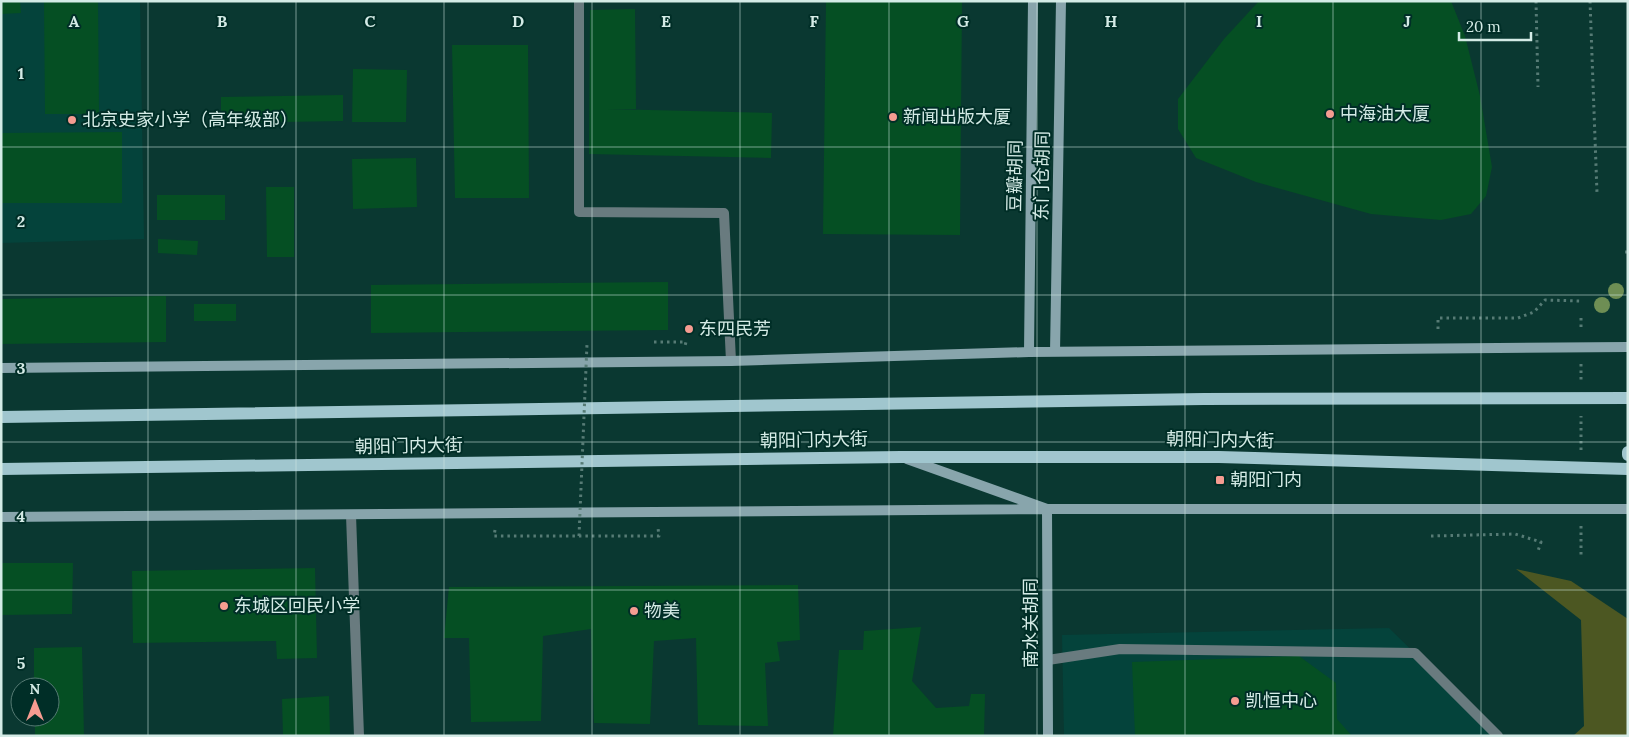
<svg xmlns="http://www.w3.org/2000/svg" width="1629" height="737" viewBox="0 0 1629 737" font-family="Lora,'Noto Sans SC',serif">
  <rect width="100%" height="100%" fill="#0a3831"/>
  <!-- built -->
  <path fill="#04433b" d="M1 1H140L144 239 1 243Z
    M1389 628 1499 736H1064L1062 635Z"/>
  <!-- green -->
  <path fill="#4c5722" d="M1516 569 1571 581 1628 619V736H1573L1584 726 1581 620Z"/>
  <!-- building -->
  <path fill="#054f23" d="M1 1H20L21 13 1 14Z
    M44 1H98L99 114H45Z
    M826 1H962L960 235 823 234Z
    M1259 1H1451L1465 36 1480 96 1492 167 1486 196 1471 214 1441 220 1371 214 1256 182 1196 158 1178 129V99L1224 39Z
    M635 9 636 109H608L772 113 771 158 589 154 590 10Z
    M452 45H528L529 198H455Z
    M353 69 407 70 406 122H352Z
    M343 95V121L221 123V97Z
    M122 132V203H1V133Z
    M416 158 417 207 353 209 352 159Z
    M266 187H294V257H267Z
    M157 195H225V220H157Z
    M158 239 198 241 197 255 158 253Z
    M668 282V330L371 333V285Z
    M166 296V342L1 344V299Z
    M194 304H236V321H194Z
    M1 563H73L72 614 1 615Z
    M315 568 317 658 277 659 276 641 133 643 132 571Z
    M798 585 800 640 777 642 780 661 765 663 768 726 698 725 696 638 654 641 650 724 594 723 591 629 543 636 541 721 471 722 469 638H444L449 587Z
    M921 627 912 681 936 708 969 706 971 694H985L984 736H833L839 650H863L864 631Z
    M82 647 84 736H35V717H50V687H34V648Z
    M1299 656 1336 683 1337 719 1352 736H1135L1132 662Z
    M329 696 330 736H283L282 699Z"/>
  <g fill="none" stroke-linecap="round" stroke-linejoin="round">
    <!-- path -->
    <path stroke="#567b75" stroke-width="3" stroke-dasharray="2.5 4" stroke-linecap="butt" d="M1536 1 1538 87
      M1590 1 1597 193
      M1625 252H1628
      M1581 318V330
      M1438 329V318H1518L1534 312 1545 300 1581 301
      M654 342H686L685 346
      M1581 364V380
      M1581 450V416
      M1581 526V557
      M495 530 494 536H659L658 528
      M1431 536 1515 534 1541 542 1538 551"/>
    <!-- lane -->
    <path stroke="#697b7f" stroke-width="10" d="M1048 660 1120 649 1415 653 1498 736"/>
    <!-- street -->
    <path stroke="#697b7f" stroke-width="10" d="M579 1V212L724 213 731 361
      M351 515 359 736"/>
    <!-- secondary -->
    <path stroke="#88a5ac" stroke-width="10" d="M1029 352 1033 1
      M1055 352 1061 1
      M1 368 731 361 1029 352 1628 347
      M907 459 1047 509 1048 736
      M1 517 1047 509H1628"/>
    <!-- primary -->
    <path stroke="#a0c6ce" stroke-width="12" d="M1 417 1204 399 1628 398
      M1628 452V455
      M1 469 901 457H1219L1628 469"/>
    <!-- path-bridge -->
    <path stroke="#567b75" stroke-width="3" stroke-dasharray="2.5 4" stroke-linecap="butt" d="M579 536 587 344"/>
  </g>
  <!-- trees -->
  <g fill="#6e8e54">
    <circle cx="1616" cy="291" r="8"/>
    <circle cx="1602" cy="305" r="8"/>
  </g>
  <!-- grid -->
  <path fill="none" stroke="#d4ebe6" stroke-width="1" stroke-opacity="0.55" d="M148 1V736M296 1V736M444 1V736M592 1V736M740 1V736M889 1V736M1037 1V736M1185 1V736M1333 1V736M1481 1V736M1 147H1628M1 295H1628M1 442H1628M1 590H1628"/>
  <!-- markers -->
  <g fill="#f59c91" stroke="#002e27" stroke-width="2">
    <circle cx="1330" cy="114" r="5"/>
    <circle cx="893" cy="117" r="5"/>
    <circle cx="72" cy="120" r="5"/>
    <circle cx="689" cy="329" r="5"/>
    <rect x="1215" y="475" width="10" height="10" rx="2.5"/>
    <circle cx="224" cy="606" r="5"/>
    <circle cx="634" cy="611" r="5"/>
    <circle cx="1235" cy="701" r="5"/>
  </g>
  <g text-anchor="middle" stroke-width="4" stroke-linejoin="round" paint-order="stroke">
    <!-- poi labels -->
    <g font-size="18" fill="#d4ebe6" stroke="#002e27" text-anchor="start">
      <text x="1340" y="120">中海油大厦</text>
      <text x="903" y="123">新闻出版大厦</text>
      <text x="82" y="126">北京史家小学（高年级部）</text>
      <text x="699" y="335">东四民芳</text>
      <text x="1230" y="486">朝阳门内</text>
      <text x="234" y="612">东城区回民小学</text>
      <text x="644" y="617">物美</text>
      <text x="1245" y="707">凯恒中心</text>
    </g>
    <!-- street labels -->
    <g font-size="18" fill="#d4ebe6" stroke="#002e27">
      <text transform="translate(1015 176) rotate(-89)" y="6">豆瓣胡同</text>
      <text transform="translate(1042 176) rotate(-89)" y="6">东门仓胡同</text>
      <text transform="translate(814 440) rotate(-1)" y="6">朝阳门内大街</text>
      <text transform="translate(1220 440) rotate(1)" y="6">朝阳门内大街</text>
      <text transform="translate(409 446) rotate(-1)" y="6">朝阳门内大街</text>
      <text transform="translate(1031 623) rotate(-90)" y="6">南水关胡同</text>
    </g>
  </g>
  <g font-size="16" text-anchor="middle" font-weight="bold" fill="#d4ebe6" stroke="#002e27" stroke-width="4" stroke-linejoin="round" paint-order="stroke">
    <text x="74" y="27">A</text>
    <text x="222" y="27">B</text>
    <text x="370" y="27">C</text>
    <text x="518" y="27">D</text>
    <text x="666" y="27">E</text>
    <text x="814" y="27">F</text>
    <text x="963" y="27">G</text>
    <text x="1111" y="27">H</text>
    <text x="1259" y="27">I</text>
    <text x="1407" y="27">J</text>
    <text x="21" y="79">1</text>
    <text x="21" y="227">2</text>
    <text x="21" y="374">3</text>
    <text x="21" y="522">4</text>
    <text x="21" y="669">5</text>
  </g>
  <!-- border -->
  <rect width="1629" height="737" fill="none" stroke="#d4ebe6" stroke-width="5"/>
  <!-- north arrow -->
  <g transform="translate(35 702)"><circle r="24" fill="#002e27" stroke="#557a73"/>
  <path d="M0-4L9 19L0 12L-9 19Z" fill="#f59c91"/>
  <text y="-8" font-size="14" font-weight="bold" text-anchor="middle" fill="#d4ebe6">N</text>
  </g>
  <!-- scale -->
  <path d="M1459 32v8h72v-8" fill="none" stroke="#d4ebe6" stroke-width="2.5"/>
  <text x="1466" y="32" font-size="15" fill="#d4ebe6" stroke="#002e27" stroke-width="4" paint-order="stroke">20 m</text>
</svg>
